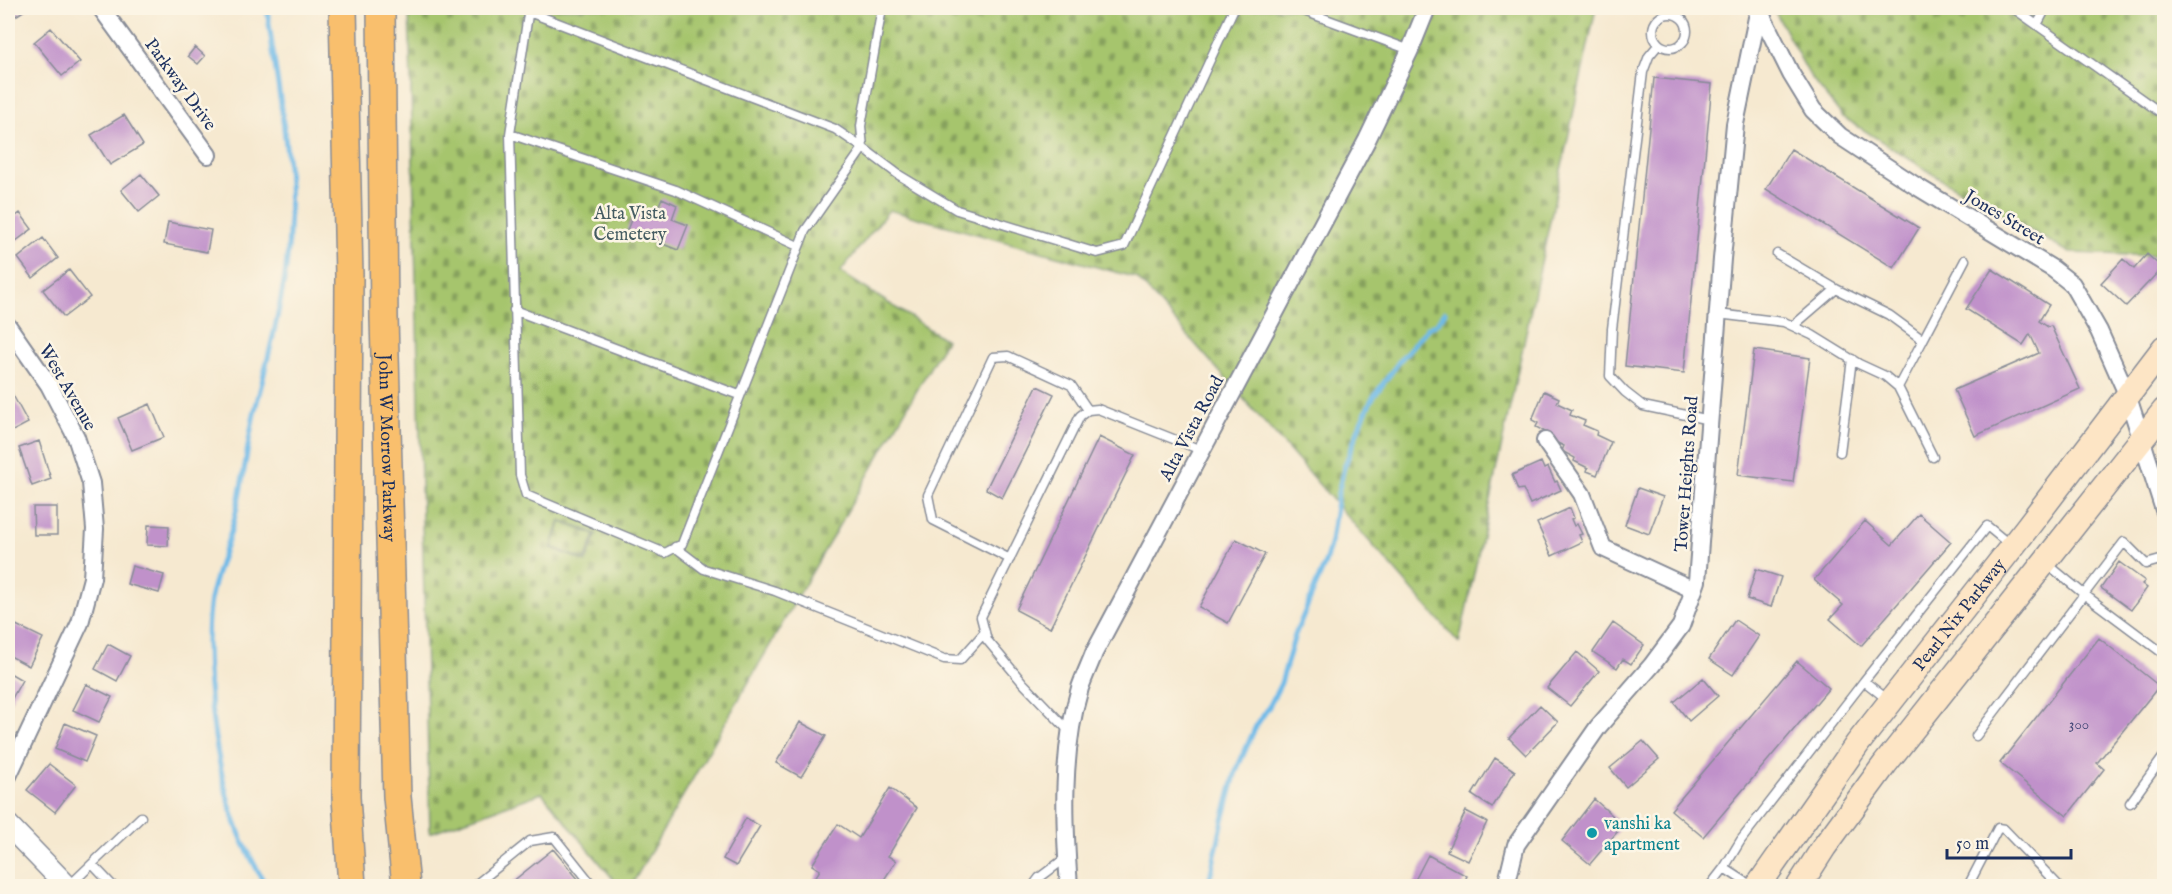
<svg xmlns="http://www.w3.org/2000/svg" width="2172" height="894" viewBox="0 0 2172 894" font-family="'IM FELL English',serif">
  <defs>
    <pattern id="cemetery-stones" width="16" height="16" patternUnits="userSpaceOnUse" patternTransform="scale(1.5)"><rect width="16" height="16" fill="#a6c56d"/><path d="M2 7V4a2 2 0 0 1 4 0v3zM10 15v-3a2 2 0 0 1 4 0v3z" fill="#86a05d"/></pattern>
  </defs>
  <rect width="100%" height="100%" fill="#fcf5e5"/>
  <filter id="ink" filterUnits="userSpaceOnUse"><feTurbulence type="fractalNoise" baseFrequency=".0167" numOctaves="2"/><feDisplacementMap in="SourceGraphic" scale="12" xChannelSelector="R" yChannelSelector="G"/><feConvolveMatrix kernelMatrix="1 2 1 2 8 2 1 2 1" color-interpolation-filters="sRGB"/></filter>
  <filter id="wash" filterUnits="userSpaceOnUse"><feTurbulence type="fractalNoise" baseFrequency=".008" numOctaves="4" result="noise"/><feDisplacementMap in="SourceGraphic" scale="24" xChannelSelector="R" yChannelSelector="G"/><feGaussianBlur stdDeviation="1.35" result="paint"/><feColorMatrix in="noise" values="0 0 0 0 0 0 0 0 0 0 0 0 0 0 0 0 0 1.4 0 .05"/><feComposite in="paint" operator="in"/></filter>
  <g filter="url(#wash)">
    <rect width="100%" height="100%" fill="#f6e9d0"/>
    <!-- cemetery -->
    <path fill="url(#cemetery-stones)" stroke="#607a66" stroke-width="1.5" fill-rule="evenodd" d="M409 8H1596L1459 643 1137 278 889 210 840 272 946 340 631 886H619L542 793 430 833ZM560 520 597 534 586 562 551 548Z
      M1773 8H2164V256L2070 253 1944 181 1843 117 1810 76Z
      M561 522 595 535 585 560 552 547Z"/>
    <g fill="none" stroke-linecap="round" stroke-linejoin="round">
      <!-- stream -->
      <path stroke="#6ebae8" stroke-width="5" d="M266 886C256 868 246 850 238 830 216 772 202 669 209 607 213 575 228 547 235 516 243 483 247 448 254 414 266 366 279 317 286 268 298 175 278 98 267 8
        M1208 886 1223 820 1236 771 1256 726 1270 705 1281 683 1295 635 1324 566 1331 542 1338 493 1344 468 1361 422 1372 399 1401 359 1428 328 1437 323 1445 312"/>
    </g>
    <g id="blocks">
      <!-- building -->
      <path fill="#c091ca" d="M8 8H28L8 21Z
        M51 28 80 62 62 76 34 42Z
        M195 47 205 56 198 64 188 56Z
        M1654 78 1712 84 1684 373 1625 366Z
        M124 115 143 145 110 165 91 135Z
        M1791 149 1919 228 1894 268 1766 189Z
        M141 174 159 196 139 212 121 190Z
        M662 198 677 205 672 219 688 225 678 250 627 230 636 207 655 214Z
        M20 213 32 229 8 247V222Z
        M168 222 211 230 207 252 164 244Z
        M43 238 58 258 33 278 18 258Z
        M2147 254 2162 268 2126 306 2101 283 2123 259 2134 269Z
        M1992 269 2049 305 2039 321 2048 327 2051 326 2080 389 1975 436 1954 390 2039 353 2030 334 2023 345 1966 309Z
        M69 270 90 297 64 317 43 290Z
        M1754 350 1810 358 1793 482 1738 475Z
        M8 386 28 423 9 433 8 431Z
        M1037 386 1054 394 1002 498 986 489Z
        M1544 391 1559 398 1557 403 1572 410 1570 415 1585 421 1583 425 1597 431 1596 435 1611 442 1597 475 1587 471 1588 468 1574 461 1575 458 1562 451 1564 446 1549 439 1551 435 1536 427 1538 423 1532 420Z
        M150 404 164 437 132 450 118 418Z
        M1099 437 1135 455 1050 628 1016 610Z
        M39 441 51 479 32 486 19 448Z
        M1541 462 1544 469 1548 467 1555 482 1557 481 1561 490 1530 504 1523 489 1518 490 1512 475Z
        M1638 488 1663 497 1649 534 1625 525Z
        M33 507H57V535H34Z
        M1570 508 1574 518 1571 519 1574 526 1577 524 1582 534 1579 535 1582 542 1552 556 1537 523Z
        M1919 514 1951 542 1861 646 1830 619 1843 605 1814 580 1865 521 1892 545Z
        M148 525 169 526 168 546 147 545Z
        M1236 539 1265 554 1228 623 1199 607Z
        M2119 562 2145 581 2142 584 2147 588 2131 610 2101 588Z
        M132 566 164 575 159 593 127 584Z
        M1756 569 1781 577 1771 607 1747 599Z
        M1735 620 1759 636 1733 675 1709 659Z
        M1613 623 1644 645 1631 664 1623 659 1617 668 1593 652Z
        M14 624 43 638 29 666 8 655V637Z
        M2099 638 2159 686 2097 763 2104 769 2067 816 2000 763Z
        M108 644 130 656 117 681 95 669Z
        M1577 652 1599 671 1570 706 1547 688Z
        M1797 661 1829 688 1703 837 1671 810Z
        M8 672 22 680 10 702 8 701Z
        M1703 678 1718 696 1689 721 1674 702Z
        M86 684 112 697 99 722 73 710Z
        M1540 705 1558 722 1526 755 1509 738Z
        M800 722 826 736 801 777 776 763Z
        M65 723 96 736 85 762 55 749Z
        M1643 741 1659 759 1626 787 1610 768Z
        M1495 758 1515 771 1492 808 1472 795Z
        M49 764 76 785 55 812 27 790Z
        M890 788 917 808 888 856 896 861 880 886H810L820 870 812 865 838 824 859 838Z
        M1594 799 1623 825 1590 864 1562 841Z
        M1466 811 1487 822 1468 861 1447 851Z
        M746 818 760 826 736 866 723 859Z
        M553 849 584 886H507Z
        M1428 855 1467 876 1462 886H1412Z"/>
    </g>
  </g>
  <g filter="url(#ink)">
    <use href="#blocks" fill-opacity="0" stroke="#888c97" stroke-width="1.5"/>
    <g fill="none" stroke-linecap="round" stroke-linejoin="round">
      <!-- service casing -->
      <g stroke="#888c97" stroke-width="11">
        <path id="service" d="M529 8 510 134 520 475 526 495 665 553 682 544 805 231 863 148 899 175 957 210 1097 253 1124 246 1234 8
          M1296 8 1410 50
          M2013 8 2164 115
          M529 12 835 129 863 148
          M1653 31a17 17 0 1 1 34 0a17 17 0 1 1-34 0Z
          M2037 25 2046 8
          M1659 44 1649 56 1643 72 1612 329 1610 376 1625 392 1643 406 1710 420
          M510 134 676 190 798 246
          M863 148 861 126 882 8
          M1777 254 1836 289
          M514 310 739 395
          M1718 314 1784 322 1812 335 1859 364 1885 376 1898 387 1933 457
          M1793 326 1836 289 1889 315 1923 340 1898 387
          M1923 340 1965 260
          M1840 452 1852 359
          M675 547 704 569 775 591 944 659 960 660 985 632
          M1010 559 933 520 928 495 993 357 1008 356 1071 385 1088 410
          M2045 562 2085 595 2164 654
          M1864 681 1987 526 2010 545
          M1071 733 1023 683 987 640 981 617 1080 416 1088 410 1098 409 1201 450
          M1976 736 2124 542 2146 564 2164 559
          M2130 803 2164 756
          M92 864 113 886
          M1724 868 1752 886
          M69 886 141 817
          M474 886 530 841 554 837 593 886
          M1033 886 1039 878 1067 857
          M1710 886 1724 868 1741 840 1864 681 1888 700
          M1968 886 1998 828 2004 829 2059 886"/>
      </g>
      <!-- minor casing -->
      <g stroke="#888c97" stroke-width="20">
        <path id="minor" d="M101 8 208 155
          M1758 8 1791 74 1813 110 1840 136 1916 186 2053 269 2072 284 2099 331 2127 394 2164 510
          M8 326 49 385 76 437 91 483 95 529 92 578 80 623 8 776
          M1545 441 1582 494 1603 548 1694 590
          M1069 886C1064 821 1061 752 1080 688 1084 676 1090 664 1094 653L1367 140 1410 50 1427 8
          M1506 886 1516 845 1598 727 1652 665 1681 626 1697 581 1722 259 1735 124 1759 8"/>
      </g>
      <!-- tertiary casing -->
      <g stroke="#888c97" stroke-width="24">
        <path id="tertiary" d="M8 825 67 886"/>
      </g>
      <!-- secondary casing -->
      <g stroke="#888c97" stroke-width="27">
        <g id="secondary">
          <path id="s1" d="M1758 886 1858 743 2026 529 2164 348"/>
          <path d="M1799 886 1824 847 1885 764 2164 411"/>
        </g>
      </g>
      <!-- primary casing -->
      <g stroke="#888c97" stroke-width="30">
        <g id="primary">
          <path d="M343 8 349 276 346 797 352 886"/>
          <path id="s2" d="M381 8 384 318 397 797 406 886"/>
        </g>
      </g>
      <!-- service -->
      <use href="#service" stroke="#fff" stroke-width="8"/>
      <!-- minor -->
      <use href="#minor" stroke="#fff" stroke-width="16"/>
      <!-- tertiary -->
      <use href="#tertiary" stroke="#fff" stroke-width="21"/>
      <!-- secondary -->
      <use href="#secondary" stroke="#fde5c5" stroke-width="24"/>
      <!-- primary -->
      <use href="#primary" stroke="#f9bf6d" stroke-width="27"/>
    </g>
  </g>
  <!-- markers -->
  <circle fill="#0f9aa8" stroke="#fcf5e5" stroke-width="2" cx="1592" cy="833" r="6"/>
  <g text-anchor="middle" stroke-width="5" stroke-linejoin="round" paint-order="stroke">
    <!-- number labels -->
    <g font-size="15" fill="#444879">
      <text x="2079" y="729">300</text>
    </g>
    <!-- street labels -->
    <g font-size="18" fill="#1b2f5e" stroke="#fcf5e5">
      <text transform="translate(181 84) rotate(54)" y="6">Parkway Drive</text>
      <text transform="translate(2005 217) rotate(31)" y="6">Jones Street</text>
      <text transform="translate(68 387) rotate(60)" y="6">West Avenue</text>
      <text transform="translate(1191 428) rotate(-62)" y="6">Alta Vista Road</text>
      <text dy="6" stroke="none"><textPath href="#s2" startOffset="440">John W Morrow Parkway</textPath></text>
      <text transform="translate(1686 474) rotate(-86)" y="6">Tower Heights Road</text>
      <text dy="6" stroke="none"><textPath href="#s1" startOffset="338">Pearl Nix Parkway</textPath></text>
    </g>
    <!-- park labels -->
    <g font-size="18" fill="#455c62" stroke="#fcf5e5">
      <text x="630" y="219">Alta Vista<tspan x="630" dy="21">Cemetery</tspan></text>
    </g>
    <!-- culture labels -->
    <g font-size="18" fill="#0d838f" stroke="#fcf5e5" text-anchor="start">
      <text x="1604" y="829">vanshi ka<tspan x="1604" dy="21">apartment</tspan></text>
    </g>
  </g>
  <!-- margin -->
  <rect width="2172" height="894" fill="none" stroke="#fcf5e5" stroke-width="30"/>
  <!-- scale -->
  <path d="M1947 849v9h124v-9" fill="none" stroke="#1b2f5e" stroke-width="3"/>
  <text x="1956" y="849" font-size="18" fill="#1b2f5e" stroke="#fcf5e5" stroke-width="4.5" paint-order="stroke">50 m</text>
</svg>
